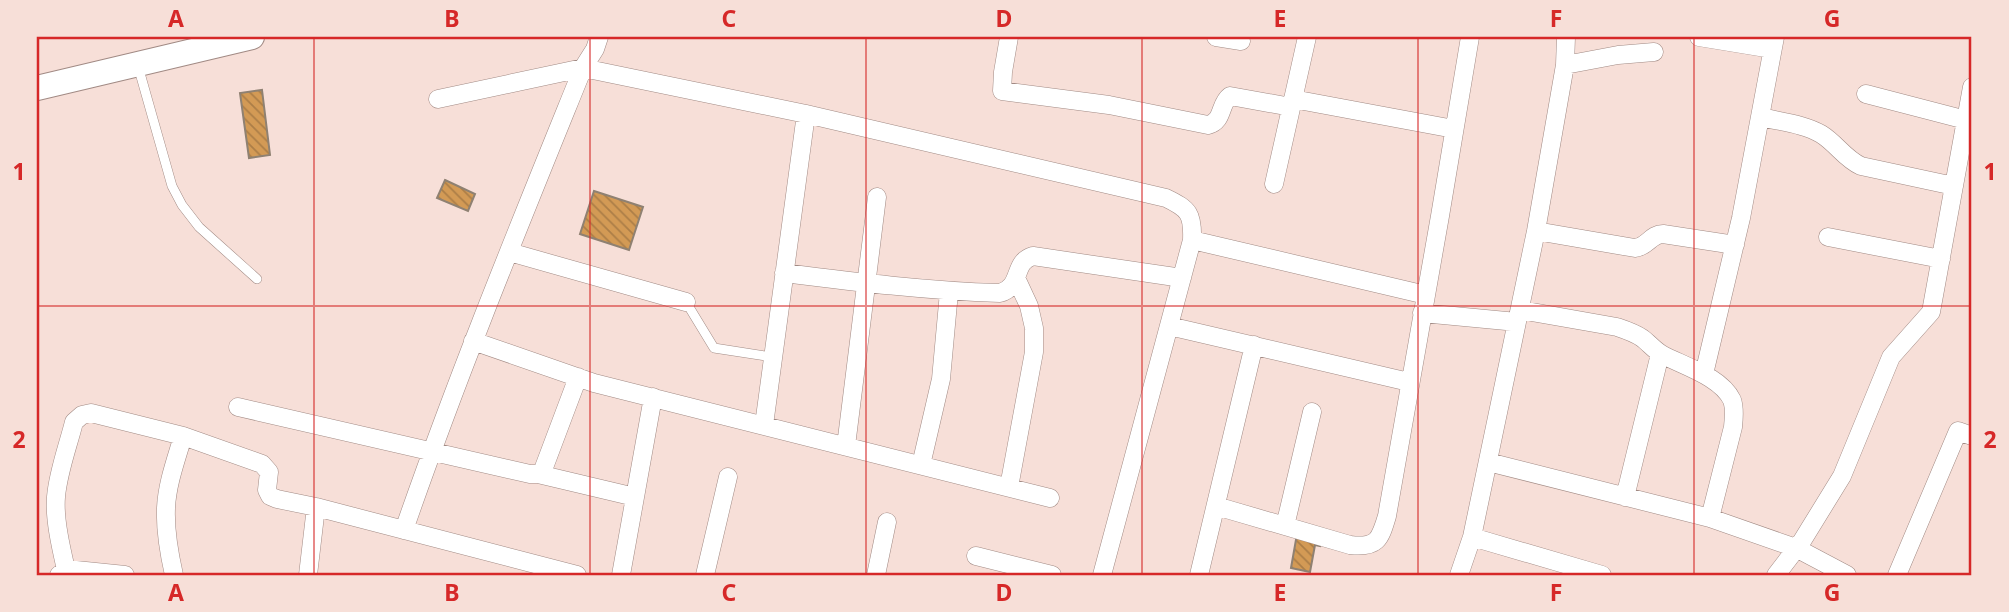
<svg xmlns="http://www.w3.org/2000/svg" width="2009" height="612" viewBox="0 0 2009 612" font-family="'Noto Sans',sans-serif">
  <defs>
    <pattern id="building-back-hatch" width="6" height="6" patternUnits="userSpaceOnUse" patternTransform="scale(1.75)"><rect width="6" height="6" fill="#d39a55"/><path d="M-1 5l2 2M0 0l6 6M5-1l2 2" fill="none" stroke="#ac7e47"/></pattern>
  </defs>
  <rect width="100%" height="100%" fill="#f7dfd8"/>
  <!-- building -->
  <path fill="url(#building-back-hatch)" stroke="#8f8172" stroke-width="2" d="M262 90 270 155 249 158 240 93Z
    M445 180 475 194 468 211 437 198Z
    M594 191 643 207 629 250 580 234Z
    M1297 534 1321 539 1320 546 1315 545 1310 572 1291 568Z"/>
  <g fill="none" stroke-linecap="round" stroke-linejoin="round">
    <!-- lane casing -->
    <g stroke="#a18a84" stroke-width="10">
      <path id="lane" d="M138 66 172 186 182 205 199 227 257 279
        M686 302 714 348 772 357"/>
    </g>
    <!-- street casing -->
    <g stroke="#a18a84" stroke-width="19">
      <path id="street" d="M1009 37 1003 72 1002 91 1109 105 1208 125C1224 121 1219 104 1230 96L1291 107
        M1216 37 1241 41
        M1699 37 1772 49
        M1565 65 1618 55 1654 52
        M1866 94 1966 120
        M438 99 583 68 806 114 1166 198C1189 209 1193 214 1192 240L1102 575
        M1293 99 1454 129
        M1761 117C1781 122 1804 124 1821 134 1836 143 1845 159 1861 166L1954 186
        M1274 184 1307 37
        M1536 231 1635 248C1647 247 1651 234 1663 234L1735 245
        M1828 237 1941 259
        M1192 240 1426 295
        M509 252 686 302
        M784 273C856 282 928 291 1000 293 1023 286 1012 262 1033 256L1182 278
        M1520 310 1617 327C1626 330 1635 333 1642 338 1649 343 1655 351 1663 355 1684 366 1721 377 1732 400 1735 408 1734 418 1733 427L1710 518
        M1422 313 1517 322
        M1169 326 1409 382
        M473 341 594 383 1050 498
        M1704 374 1741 218 1775 37
        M238 407 530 474H538L543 470 578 377
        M764 425 806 114
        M846 446 877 197
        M1488 462 1710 518 1796 548 1847 575
        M921 465 941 379 949 292
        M538 474 635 497
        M1009 487 1034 352V328L1029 306 1016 278
        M1625 497 1660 354
        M1216 506 1350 545C1377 548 1380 540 1387 516L1440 216 1470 37
        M316 507 577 575
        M1285 526 1312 412
        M404 530C458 374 521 221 583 68L595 49 599 37
        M1472 537 1602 575
        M976 556 1052 575
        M66 569 125 575
        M59 575 67 574C62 552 54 520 56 497 58 472 68 446 74 422L82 415 91 413 183 436 262 464 269 472 267 490 270 496 277 499 316 507 308 575
        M174 575C169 553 165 531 166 508 167 484 176 460 183 436
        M621 575 653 397
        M705 575 728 477
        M876 575 887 522
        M1199 575 1254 345
        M1459 575 1472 537 1536 231 1565 65 1566 37
        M1776 575 1802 541 1842 476 1891 357 1931 312 1972 87
        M1897 575 1958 431 1972 436"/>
    </g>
    <!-- secondary casing -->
    <g stroke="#a18a84" stroke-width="26">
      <path id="secondary" d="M37 88 252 37"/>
    </g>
    <!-- lane -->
    <use href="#lane" stroke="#fff" stroke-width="9"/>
    <!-- street -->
    <use href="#street" stroke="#fff" stroke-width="18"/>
    <!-- secondary -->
    <use href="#secondary" stroke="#fff" stroke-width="24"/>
  </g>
  <!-- grid -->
  <path fill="none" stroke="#d62828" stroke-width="2" stroke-opacity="0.55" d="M314 37V575M590 37V575M866 37V575M1142 37V575M1418 37V575M1694 37V575M37 306H1972"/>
  <!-- border -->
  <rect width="2009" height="612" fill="none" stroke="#f7dfd8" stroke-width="77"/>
  <rect x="38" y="38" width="1932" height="536" fill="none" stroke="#d62828" stroke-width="2.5"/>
  <g font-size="23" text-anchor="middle" font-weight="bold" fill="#d62828">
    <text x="176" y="27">A</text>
    <text x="452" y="27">B</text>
    <text x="729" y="27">C</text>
    <text x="1004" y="27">D</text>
    <text x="1280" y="27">E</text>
    <text x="1556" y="27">F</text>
    <text x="1832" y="27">G</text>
    <text x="19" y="180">1</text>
    <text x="1990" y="180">1</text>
    <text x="19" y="448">2</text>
    <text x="1990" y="448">2</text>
    <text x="176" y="601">A</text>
    <text x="452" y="601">B</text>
    <text x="729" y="601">C</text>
    <text x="1004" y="601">D</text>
    <text x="1280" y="601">E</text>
    <text x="1556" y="601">F</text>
    <text x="1832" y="601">G</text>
  </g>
</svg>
